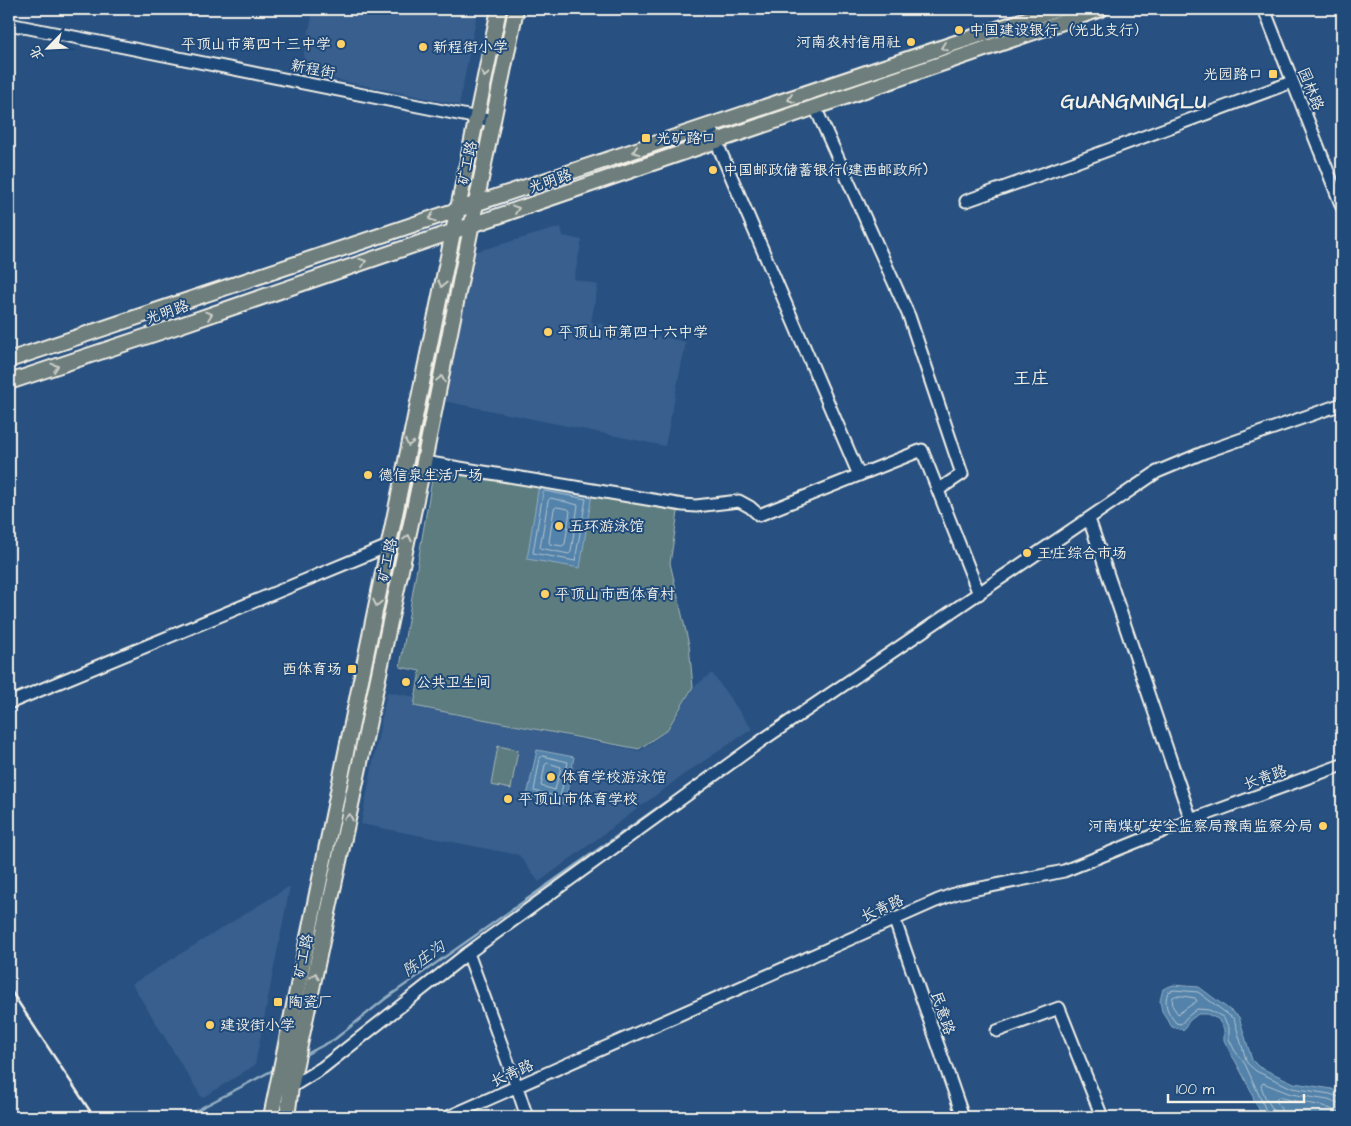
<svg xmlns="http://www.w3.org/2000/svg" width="1351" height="1126" viewBox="0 0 1351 1126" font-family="'Architects Daughter','LXGW WenKai TC',sans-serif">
  <rect width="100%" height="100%" fill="#285181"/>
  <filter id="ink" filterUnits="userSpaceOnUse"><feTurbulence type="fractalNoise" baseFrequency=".02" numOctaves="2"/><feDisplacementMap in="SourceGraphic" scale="10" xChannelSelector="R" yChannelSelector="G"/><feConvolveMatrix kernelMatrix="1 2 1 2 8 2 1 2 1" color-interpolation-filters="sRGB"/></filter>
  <g filter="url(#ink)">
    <!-- built -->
    <path fill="#395f8d" d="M303 9H478L459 105 300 72 312 16 302 14Z
      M561 227 563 236 582 240 574 279 598 285 591 322 686 342 665 446 444 401 474 252Z
      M712 673 752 729 683 775 539 882 519 855 361 824 387 692 416 697 414 706 640 751 668 730 695 686Z
      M290 886 255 1065 202 1098 132 984Z"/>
    <!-- green -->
    <path fill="#5c7c80" stroke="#a8b6b4" d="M434 468 679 506 670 563 689 645 693 687 667 730 639 749 414 706 420 671 400 667Z
      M498 746 518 750 511 789 491 785Z"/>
    <!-- water -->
    <path fill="#5382aa" stroke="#93aec3" d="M539 485 592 494 580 568 527 559Z
      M537 750 574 757 565 804 527 796Z
      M1173 985 1199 987 1239 1017 1252 1060 1259 1067 1294 1083 1332 1089 1342 1094V1117H1264L1254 1101 1252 1093 1236 1062 1231 1054 1224 1040V1029L1218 1019 1207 1014H1198L1189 1021 1184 1030 1172 1027 1162 1011 1160 1001 1163 989Z"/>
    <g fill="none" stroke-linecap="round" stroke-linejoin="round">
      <!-- shore -->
      <path stroke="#b4c5cf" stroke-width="1" d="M545 491 586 499 575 561 533 553 543 493Z
        M551 498 578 505 571 552 569 554 540 548 548 501Z
        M557 507 568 509 570 511 565 544 562 546 550 544 549 542 554 509Z
        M543 756 568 762 560 797 534 791 540 758Z
        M548 763 561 767 555 790 541 786 545 765Z
        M1183 996 1195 998 1197 1001 1178 1014 1173 1007 1172 998 1175 996Z
        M1269 1117 1245 1064 1235 1051 1229 1039V1028L1223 1017 1209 1010 1197 1009 1186 1018 1181 1024 1176 1023C1168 1013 1163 1005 1168 992L1174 990 1198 992 1234 1019 1247 1063 1256 1071 1292 1088 1330 1094 1342 1098
        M1275 1117 1274 1111 1265 1097 1261 1086 1263 1083 1291 1094 1328 1100 1342 1105
        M1282 1117 1281 1109 1276 1100 1278 1097C1293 1101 1308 1103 1323 1106 1330 1108 1335 1112 1342 1112"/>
      <!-- stream -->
      <path stroke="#93aec3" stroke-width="2.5" d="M303 1056 335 1039 385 999 667 801
        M184 1117 275 1069"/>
      <!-- minor casing -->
      <g stroke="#f4f1e8" stroke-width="15">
        <path id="minor" d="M1264 9 1342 207
          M9 24 493 121
          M815 107 909 316 962 474 938 490
          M710 127 859 475
          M966 201 1073 163 1292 82
          M424 462 683 505 696 506 739 501 750 507 759 515 922 450 979 594
          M1089 519 1191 820
          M9 703 388 546
          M894 918 963 1117
          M468 953 517 1087 527 1117
          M997 1031 1059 1008 1102 1117
          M286 1090 322 1068 468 953 764 739 1157 472 1205 452 1342 404
          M448 1117 936 901 957 893 1064 871 1191 820 1342 765"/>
      </g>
      <!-- major casing -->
      <g stroke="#f4f1e8" stroke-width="18">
        <path id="major" d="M9 360C358 243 708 128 1057 9
          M9 382 175 327 1101 9
          M271 1117 499 9
          M287 1117 291 1087 424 462 476 203 516 9"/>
      </g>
      <!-- minor -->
      <use href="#minor" stroke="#1f4a7a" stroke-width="11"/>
      <!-- major -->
      <use href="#major" stroke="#6d7e7c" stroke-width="14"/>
      <!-- rail -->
      <path stroke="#f4f1e8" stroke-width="2.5" d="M9 988 94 1117"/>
    </g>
    <!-- one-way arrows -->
    <defs><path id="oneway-chevron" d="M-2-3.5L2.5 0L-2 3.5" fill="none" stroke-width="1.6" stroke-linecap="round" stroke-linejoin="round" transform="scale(1.25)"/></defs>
    <g stroke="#cccec8">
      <use href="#oneway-chevron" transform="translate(944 47) rotate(161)"/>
      <use href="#oneway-chevron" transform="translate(485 74) rotate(102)"/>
      <use href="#oneway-chevron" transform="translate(791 99) rotate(161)"/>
      <use href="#oneway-chevron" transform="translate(636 151) rotate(162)"/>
      <use href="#oneway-chevron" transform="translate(516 209) rotate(-19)"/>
      <use href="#oneway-chevron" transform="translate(432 218) rotate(161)"/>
      <use href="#oneway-chevron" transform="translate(363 262) rotate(-19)"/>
      <use href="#oneway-chevron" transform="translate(442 284) rotate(102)"/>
      <use href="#oneway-chevron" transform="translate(209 315) rotate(-19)"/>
      <use href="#oneway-chevron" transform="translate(55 367) rotate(-18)"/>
      <use href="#oneway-chevron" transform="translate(441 379) rotate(-79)"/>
      <use href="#oneway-chevron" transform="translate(409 443) rotate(102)"/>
      <use href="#oneway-chevron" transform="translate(408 538) rotate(-78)"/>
      <use href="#oneway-chevron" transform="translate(377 603) rotate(102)"/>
      <use href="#oneway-chevron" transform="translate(349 817) rotate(-78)"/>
      <use href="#oneway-chevron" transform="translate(315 976) rotate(-78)"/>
    </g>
  </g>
  <!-- markers -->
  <g fill="#ffd166" stroke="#1f4a7a" stroke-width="2">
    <circle cx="959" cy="30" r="5"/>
    <circle cx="911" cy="42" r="5"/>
    <circle cx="341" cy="44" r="5"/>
    <circle cx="423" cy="47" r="5"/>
    <rect x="1268" y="69" width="10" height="10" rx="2.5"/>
    <rect x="641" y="133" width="10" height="10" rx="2.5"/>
    <circle cx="713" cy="170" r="5"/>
    <circle cx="548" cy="332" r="5"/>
    <circle cx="368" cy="475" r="5"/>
    <circle cx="559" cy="526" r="5"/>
    <circle cx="1027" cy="553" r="5"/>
    <circle cx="545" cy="594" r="5"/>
    <rect x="347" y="664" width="10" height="10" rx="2.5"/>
    <circle cx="406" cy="682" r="5"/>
    <circle cx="551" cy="777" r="5"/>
    <circle cx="508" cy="799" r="5"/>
    <circle cx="1323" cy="826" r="5"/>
    <rect x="273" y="997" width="10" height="10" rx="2.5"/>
    <circle cx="210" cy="1025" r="5"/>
  </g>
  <g text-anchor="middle" stroke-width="4" stroke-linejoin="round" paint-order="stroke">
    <!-- poi labels -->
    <g font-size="15" fill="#f4f1e8" stroke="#1f4a7a" text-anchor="start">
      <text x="969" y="35">中国建设银行（光北支行）</text>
      <text x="901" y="47" text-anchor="end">河南农村信用社</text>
      <text x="331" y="49" text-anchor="end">平顶山市第四十三中学</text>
      <text x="433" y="52">新程街小学</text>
      <text x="1263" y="79" text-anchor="end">光园路口</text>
      <text x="656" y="143">光矿路口</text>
      <text x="723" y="175">中国邮政储蓄银行(建西邮政所)</text>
      <text x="558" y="337">平顶山市第四十六中学</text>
      <text x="378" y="480">德信泉生活广场</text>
      <text x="569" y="531">五环游泳馆</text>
      <text x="1037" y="558">王庄综合市场</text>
      <text x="555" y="599">平顶山市西体育村</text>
      <text x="342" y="674" text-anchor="end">西体育场</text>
      <text x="416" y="687">公共卫生间</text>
      <text x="561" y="782">体育学校游泳馆</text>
      <text x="518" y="804">平顶山市体育学校</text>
      <text x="1313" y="831" text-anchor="end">河南煤矿安全监察局豫南监察分局</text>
      <text x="288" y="1007">陶瓷厂</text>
      <text x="220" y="1030">建设街小学</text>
    </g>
    <!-- street labels -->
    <g font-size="15" fill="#f4f1e8" stroke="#1f4a7a">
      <text transform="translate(313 69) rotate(11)" y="5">新程街</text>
      <text transform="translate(1311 89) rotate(68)" y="5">园林路</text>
      <text transform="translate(467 163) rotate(-78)" y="5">矿工路</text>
      <text transform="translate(550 181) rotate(-19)" y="5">光明路</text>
      <text transform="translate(167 312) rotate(-19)" y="5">光明路</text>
      <text transform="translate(387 560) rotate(-78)" y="5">矿工路</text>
      <text transform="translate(1265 777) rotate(-20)" y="5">长青路</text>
      <text transform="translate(882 908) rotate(-24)" y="5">长青路</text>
      <text transform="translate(303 956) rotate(-78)" y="5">矿工路</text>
      <text transform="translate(943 1013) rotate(71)" y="5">民意路</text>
      <text transform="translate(512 1073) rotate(-24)" y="5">长青路</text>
    </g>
    <!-- water labels -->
    <g font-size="16" font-style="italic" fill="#dce0df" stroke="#1f4a7a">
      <text transform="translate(423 958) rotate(-35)" y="6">陈庄沟</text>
    </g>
    <!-- quarter labels -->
    <g font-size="18" fill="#f4f1e8" stroke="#1f4a7a">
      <text x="1031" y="384">王庄</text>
    </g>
    <!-- district labels -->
    <g font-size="20" font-weight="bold" letter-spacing="1" fill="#f4f1e8" stroke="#1f4a7a">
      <text x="1134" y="108">GUANGMINGLU</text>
    </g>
  </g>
  <!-- margin -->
  <rect width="1351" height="1126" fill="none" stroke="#1f4a7a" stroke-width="30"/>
  <rect x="15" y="15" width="1321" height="1096" fill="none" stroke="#f4f1e8" stroke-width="2" filter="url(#ink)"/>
  <!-- north arrow -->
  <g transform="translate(48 48) rotate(246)" stroke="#1f4a7a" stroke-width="4" paint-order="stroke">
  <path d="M0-4L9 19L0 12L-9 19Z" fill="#f4f1e8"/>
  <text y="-8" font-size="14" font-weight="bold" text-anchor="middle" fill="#f4f1e8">北</text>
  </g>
  <!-- scale -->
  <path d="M1168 1094v8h136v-8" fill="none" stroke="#f4f1e8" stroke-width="2.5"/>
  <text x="1176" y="1094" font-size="15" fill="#f4f1e8" stroke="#1f4a7a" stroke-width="4" paint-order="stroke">100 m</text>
</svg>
